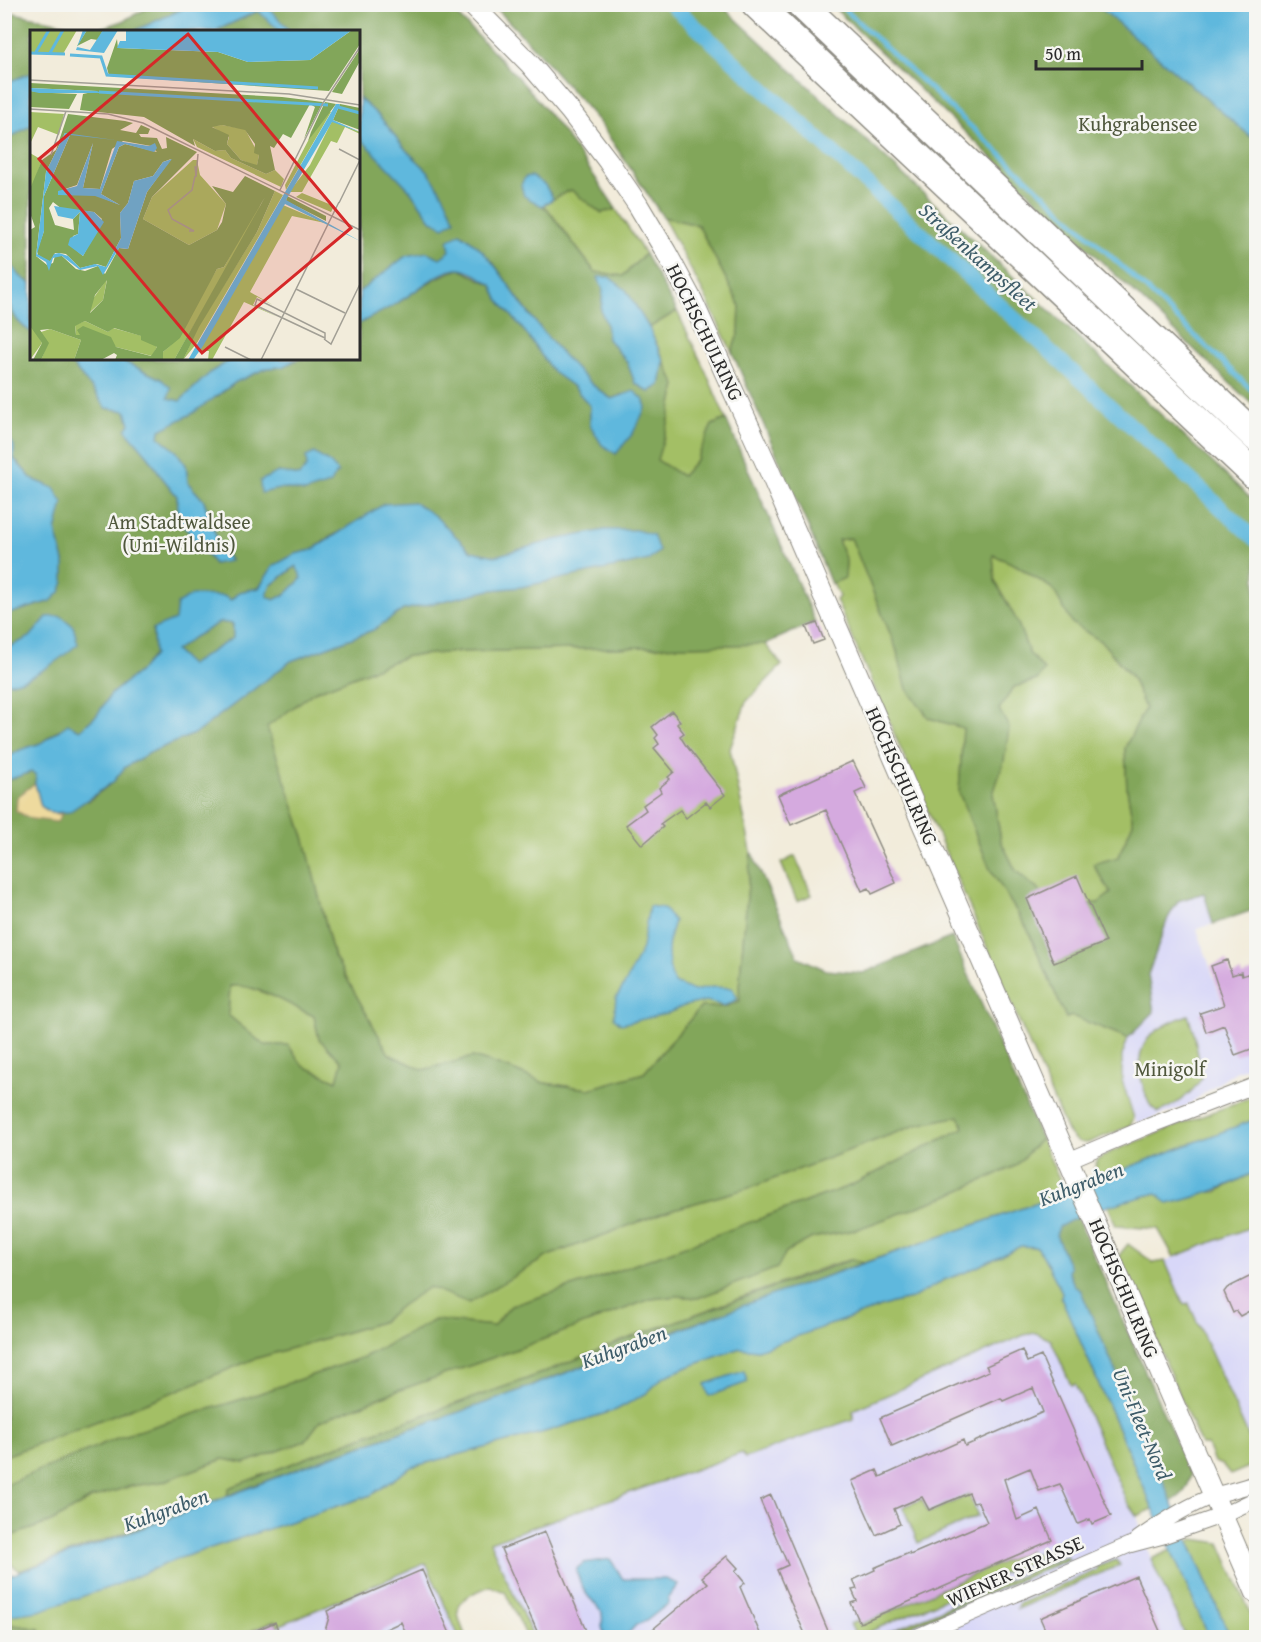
<svg xmlns="http://www.w3.org/2000/svg" width="1261" height="1642" viewBox="0 0 1261 1642" font-family="'Gentium Book Plus',serif">
  <rect width="100%" height="100%" fill="#f6f6f2"/>
  <filter id="ink" filterUnits="userSpaceOnUse"><feTurbulence type="fractalNoise" baseFrequency=".0167" numOctaves="2"/><feDisplacementMap in="SourceGraphic" scale="12" xChannelSelector="R" yChannelSelector="G"/><feConvolveMatrix kernelMatrix="1 2 1 2 8 2 1 2 1" color-interpolation-filters="sRGB"/></filter>
  <filter id="wash" filterUnits="userSpaceOnUse"><feTurbulence type="fractalNoise" baseFrequency=".008" numOctaves="4" result="noise"/><feDisplacementMap in="SourceGraphic" scale="24" xChannelSelector="R" yChannelSelector="G"/><feGaussianBlur stdDeviation="1.35" result="paint"/><feColorMatrix in="noise" values="0 0 0 0 0 0 0 0 0 0 0 0 0 0 0 0 0 1.4 0 .05"/><feComposite in="paint" operator="in"/></filter>
  <g filter="url(#wash)">
    <rect width="100%" height="100%" fill="#f2ecdb"/>
    <!-- built -->
    <path fill="#d8d7f8" d="M1204 893 1213 924 1197 929 1223 1004 1256 1013V1064L1235 1072 1186 1106 1137 1124 1122 1080V1056L1128 1038 1154 1012 1148 975 1168 918 1178 901Z
      M1256 1225V1463L1253 1462 1165 1261Z
      M1036 1333 1051 1340 1070 1385 1075 1384 1127 1502 1137 1516 1151 1559 1186 1637H533L490 1542 743 1453 745 1458 852 1419 853 1410 1024 1335Z
      M426 1562 459 1637 236 1638 275 1621 278 1626Z"/>
    <!-- green -->
    <path fill="#a3bf65" stroke="#677548" stroke-width="1.5" d="M571 190 601 213 616 209 645 254 623 276 595 272 548 209 542 206 553 199Z
      M663 217 698 225 740 306 739 331 732 352 705 296Z
      M677 311 706 372 726 419 712 425 697 459 682 476 656 460 668 424 676 385 649 328Z
      M851 538 896 648 907 689 929 718 963 728 959 793 990 869 1027 928 1066 1018 1072 1016 1128 1038 1122 1056V1080L1134 1118 1130 1126 1087 1143C1076 1143 1073 1139 1067 1131L836 600 839 597 833 583 845 577 846 561 838 540Z
      M993 555 1016 565 1053 589 1072 623 1102 642 1132 678 1145 708 1125 748 1127 789 1133 823 1118 857 1111 893 1099 903 1076 906 1044 895 1016 871 1001 841 993 794 1004 761 999 709 1014 687 1037 680 1044 670 1029 653 1017 621 995 580Z
      M765 644 782 665 746 702 730 749 751 851 739 988 740 1001 724 1007H701L644 1073 589 1089 544 1083 510 1069 473 1057 423 1070 389 1054 333 954 305 840 266 727 314 692 407 656 456 652Z
      M795 856 812 895 797 901 781 863Z
      M243 985 275 997 314 1016 319 1039 342 1062 337 1081 303 1066 288 1045H264L228 1015 230 986Z
      M1188 1015 1194 1033 1202 1077C1192 1095 1177 1104 1159 1112 1149 1108 1147 1099 1144 1089 1130 1045 1150 1029 1188 1015Z
      M1256 1095V1119L1119 1171 1097 1182 1094 1171 1097 1160 1113 1151Z
      M959 1116 964 1128 852 1185 587 1282 511 1306 493 1326 435 1320 364 1357 249 1397 122 1436 5 1485V1456L163 1396 254 1359 381 1322 402 1305 429 1287 469 1302 548 1256 670 1210 752 1187 916 1125Z
      M1041 1139 1066 1193 863 1263 853 1259 834 1264 635 1336 524 1380 361 1437 229 1488 227 1496 19 1571 13 1565 5 1568 4 1538 51 1522 92 1498 131 1486 161 1482 224 1459 245 1463 305 1441 320 1421 394 1392 509 1352 651 1299 678 1296 698 1298 777 1268 786 1252 812 1238 855 1230 947 1196 1015 1166Z
      M1256 1171V1225L1174 1257 1158 1229 1116 1226 1108 1205 1157 1193 1216 1192Z
      M1128 1244 1154 1263 1165 1261 1184 1305 1189 1304 1256 1453V1464L1230 1475 1222 1465 1214 1462 1207 1445H1201L1119 1255Z
      M1021 1246 1036 1247 1042 1254 1062 1292 1061 1297 1153 1509 1137 1516 1127 1502 1075 1384 1071 1385 1051 1340 1036 1333 1024 1335 853 1410V1419L745 1458 742 1453 490 1542 533 1637H527L505 1592 490 1586C457 1600 451 1603 466 1637H459L426 1563 278 1626 275 1621 236 1637H42L40 1629 13 1625 5 1622 4 1616 113 1586 177 1559 371 1495 411 1467 541 1433 616 1410 647 1393 663 1377 685 1368 740 1348 758 1350 892 1303 911 1299 944 1280 966 1272Z
      M969 1495 978 1516 918 1543 903 1507 922 1499 928 1513Z
      M1194 1539 1220 1543 1256 1626V1637H1230L1189 1541Z
      M1054 1549 1055 1551 857 1637 850 1624 857 1620 860 1625 1029 1550 1031 1555Z
      M1171 1550 1209 1637H1186L1151 1559Z
      M1066 1556 1069 1559 885 1637H878Z
      M1116 1560 1120 1565 1017 1609 1018 1604 1097 1570 1096 1567Z"/>
    <!-- forest -->
    <path fill="#82a65a" stroke="#566842" stroke-width="1.5" fill-rule="evenodd" d="M153 5H191L134 31 89 32 123 21Z
      M257 5H447C477 35 508 65 535 97 565 133 591 170 616 209L601 213 571 190 553 199 545 185 524 195 547 209 595 272 623 276 645 254 677 311 649 328 626 290H603L601 311 606 323 608 339 627 362 635 383 649 392 660 385 664 361 676 385 668 424 657 460 682 476 697 459 712 425 726 419 815 622 765 644 456 652 407 656 314 692 267 727 305 840 333 954 389 1054 423 1070 473 1057 510 1069 544 1083 589 1089 644 1073 701 1007H724L740 1001 739 988 751 851 798 957 826 970 863 973 952 937 1041 1139 1015 1166 947 1196 855 1230 812 1238 786 1252 777 1268 698 1298 678 1296 651 1299 509 1352 394 1392 320 1421 305 1441 245 1463 223 1459 161 1482 131 1486 92 1498 51 1522 5 1538V1485L122 1436 249 1397 364 1357 435 1320 493 1326 511 1306 587 1282 852 1185 964 1128 959 1116 916 1125 752 1187 670 1210 548 1256 469 1303 429 1287 402 1305 381 1322 254 1359 163 1396 5 1456V781L31 772 88 801 113 782 125 767 151 752 196 733 291 661 373 630 403 610 490 590 521 587 648 560 659 551 605 530 555 540 495 556 471 551 435 516 350 527 330 537 312 550 295 554 273 566 259 588 239 592 231 600 153 629 154 654 142 669 111 694 97 715 80 730H58L41 743 20 750 5 759V683H13L47 617 31 637 5 649V615L51 601 64 561 56 531 62 503 54 488 32 479 14 458V446L5 431V302L10 304C14 318 19 324 31 332L32 358 67 359 95 392 106 408 126 411 130 424 126 430 149 457 161 476 177 496 179 520 214 564 230 560 217 539 204 501 188 483 186 465 176 451 159 437 160 430 218 396 236 382 267 368 282 367 298 359 358 358 359 324C372 316 388 309 401 301 420 288 437 275 460 269L492 285 498 299 526 333 553 372 574 387 590 406V425L623 394 612 399C567 371 522 305 492 261L450 251 440 258 406 256 359 292V135L410 190 432 221 428 171 406 150 380 117 359 98 358 32 215 31 258 11ZM307 467 305 492 283 488 278 472 299 476ZM230 986C260 984 288 1005 314 1016L319 1039 342 1062 337 1081 303 1066 288 1045H264L228 1015Z
      M493 5H721L1256 503V909L1213 924 1204 893 1178 901 1168 918 1148 975 1154 1012 1128 1038 1072 1016 1066 1018 1027 928 990 869 959 793 963 728 929 718 907 689 896 648 851 538 838 540 846 561 845 578 831 584 809 529 732 352 739 331 740 306 698 225 663 217 599 122 536 50ZM993 555 1016 565 1053 589 1072 623 1102 642 1132 677 1145 708 1125 748 1127 789 1133 823 1118 857 1093 864 1111 893 1098 903 1076 905 1044 895 1016 871 1001 841 993 794 1004 761 1009 728 999 709 1014 687 1037 680 1044 670 1029 653 1017 621 995 581Z
      M831 5H1097L1256 141V408Z
      M14 13 74 26 77 31 32 32 31 73 5 83V20Z
      M31 125V284L20 276 5 256 4 141Z
      M118 359H232L211 372 180 401 168 398 161 379Z
      M297 566 302 578 286 594 274 600 267 596 270 586Z
      M220 622 233 624V638L190 666 175 651 194 637Z
      M1077 1217 1191 1475C1188 1487 1184 1496 1171 1501L1080 1289 1074 1285 1068 1270 1070 1268 1056 1235 1058 1227Z
      M853 1259 863 1263 655 1338 500 1398 329 1457 227 1496 229 1488 361 1437 524 1380 635 1336Z
      M5 1622 13 1625 40 1629 42 1637H5Z"/>
    <!-- sand -->
    <path fill="#eeda9e" stroke="#8c8264" stroke-width="1.5" d="M35 783 41 806 51 813 62 814 57 822 31 819 16 811 17 797Z"/>
    <!-- water -->
    <path fill="#5fb8dd" stroke="#457284" stroke-width="1.5" fill-rule="evenodd" d="M191 5H266L290 31H280L258 11 215 31H134Z
      M1097 5H1256V141Z
      M31 73V125L5 141V83Z
      M359 98 380 117 406 150 428 171 444 196 455 220 444 227 432 221 410 190 363 141 359 135Z
      M532 176 545 185 553 199 542 206 524 196 521 185 525 177Z
      M460 233C488 250 504 279 523 306 544 334 583 382 612 399L634 391 643 399 646 407 633 433 616 454 602 445 590 425V406L574 387 553 372 526 333 498 299 492 285C483 279 469 269 458 269 439 270 416 292 400 301 387 310 372 316 359 324V292L406 256 427 252 440 258 450 251 448 241Z
      M4 256 20 276 31 284V332C19 324 14 318 10 304L5 302Z
      M598 277H609L626 290 649 328 664 361 660 385 649 392 635 383 627 362 608 339 606 323 601 311 603 290Z
      M67 359H118L161 379 171 388 168 398 180 401 211 372 232 359H298L282 367 267 368 236 382 193 413 160 430 159 437 176 451 186 465 188 483 204 501 217 539 230 561 214 564 179 520 177 496 161 476 149 457 126 430 130 424 126 411 106 408 95 392Z
      M5 431 14 446V459L32 479 54 488 63 503 56 531 64 561V582L60 592 51 601 5 615Z
      M314 453 330 463 338 472 329 484 305 492 283 488 261 493 260 481 278 472 299 476 307 467 306 457Z
      M414 502 435 516 471 551 495 556 555 540 605 530H636L653 535 659 551 649 560 521 587 490 590 403 610 373 630 291 661 196 733 151 752 125 767 113 782 69 812 51 813 41 806 35 783 36 775 31 772 5 781V759L20 750 41 743 68 724 80 730 97 715 111 694 142 669 154 655 153 629 175 620 177 604 192 595 224 596 231 600 239 592 259 588 273 566 295 554 312 550 384 504ZM296 566 302 578 286 594 274 600 267 596 270 586ZM220 622 233 624V638L190 665 175 651 194 637Z
      M61 616 73 626 78 644C60 659 29 684 5 683V649L30 637 47 617Z
      M649 906 663 908 674 921C666 945 666 960 674 983L694 991 712 987 732 988 738 999 724 1006 706 1001 684 1006 666 1014 621 1024 614 1018 616 998 626 982 642 948Z
      M1256 1119V1171C1228 1187 1200 1197 1168 1204L1157 1193C1122 1202 1089 1209 1059 1227L1056 1235 1070 1268 1068 1271 1074 1285 1080 1289 1230 1637H1209L1061 1297 1062 1292 1042 1254 1036 1247 1021 1246 966 1272 944 1280 911 1299 892 1303 758 1350 740 1348 685 1368 663 1377 647 1393 616 1410 541 1433 411 1467 371 1495 177 1559 113 1586 39 1611 5 1616V1577L184 1513 329 1457 500 1398 758 1300 1066 1193 1097 1182 1119 1171Z
      M744 1371 748 1382 709 1396 705 1384Z
      M610 1559 623 1579H666L678 1584 668 1598 669 1603 646 1621 636 1625 627 1635V1637H606C599 1624 604 1625 602 1614 601 1606 592 1602 588 1596 581 1588 579 1579 576 1569L584 1563Z"/>
    <g fill="none" stroke-linecap="round" stroke-linejoin="round">
      <!-- stream -->
      <path stroke="#5fb8dd" stroke-width="4.5" d="M839 4 1144 287 1256 394"/>
      <!-- canal -->
      <path stroke="#5fb8dd" stroke-width="15" d="M671 4 1256 540"/>
    </g>
    <g id="blocks">
      <!-- building -->
      <path fill="#d5aadf" d="M817 623 824 640 813 644 806 627Z
        M672 711 680 721 677 724 684 733 680 736 685 744 725 795 710 807 706 802 686 818 680 810 660 824 663 827 642 845 626 825 646 810 643 805 661 792 659 788 670 779 668 777 674 772 654 748 659 744 655 738 658 735 652 727Z
        M853 761 866 788 855 793 896 883 872 894 869 888 862 891 826 810 791 825 778 795Z
        M1077 876 1106 942 1054 963 1027 899Z
        M1227 960 1232 975 1241 972 1242 976 1253 972 1257 981V1047L1235 1055 1224 1025 1206 1032 1200 1013 1224 1005 1211 966Z
        M1257 1273V1307L1240 1316 1236 1311 1233 1313 1224 1292 1227 1288Z
        M1022 1350 1027 1362 1041 1356 1111 1516 1092 1524 1090 1519 1078 1524 1060 1484 1039 1491 1030 1468 1004 1479 1017 1520 1039 1510 1052 1540 860 1623 851 1603 857 1601 852 1590 857 1589 853 1580 875 1570 874 1568 909 1553 910 1555 987 1522 978 1502 973 1503 969 1493 929 1510 922 1497 894 1509 900 1524 876 1535 852 1481 877 1470 880 1477 963 1440 965 1446 1043 1412 1033 1388 1003 1401 1001 1398 892 1446 880 1418 989 1371 986 1366Z
        M771 1495 791 1543 831 1638H807L791 1603 777 1570 788 1565 760 1500Z
        M545 1532 589 1638H540L501 1549Z
        M727 1556 738 1568 735 1571 745 1583 740 1587 762 1638H661L653 1629 708 1583 702 1577Z
        M422 1570 452 1638H408L401 1622 367 1638H323L329 1617 327 1611Z
        M1136 1576 1163 1638H1049L1040 1618Z
        M275 1622 281 1638H238Z"/>
    </g>
  </g>
  <g filter="url(#ink)">
    <use href="#blocks" fill-opacity="0" stroke="#8e8c83" stroke-width="1.5"/>
    <g fill="none" stroke-linecap="round" stroke-linejoin="round">
      <!-- minor casing -->
      <g stroke="#8e8c83" stroke-width="17">
        <path id="minor" d="M1069 1160 1149 1126 1256 1085
          M1138 1539C1162 1522 1188 1505 1216 1495 1229 1491 1243 1488 1256 1483
          M914 1638 1129 1545 1163 1536 1223 1515 1256 1499"/>
      </g>
      <!-- tertiary casing -->
      <g stroke="#8e8c83" stroke-width="22">
        <path id="tertiary" d="M471 4 530 64 570 111 608 161 638 205 666 252 692 300 769 470 1256 1593"/>
      </g>
      <!-- motorway casing -->
      <g stroke="#8e8c83" stroke-width="31">
        <path id="motorway" d="M756 4 1256 476
          M801 4 1256 437"/>
      </g>
      <!-- minor -->
      <use href="#minor" stroke="#fff" stroke-width="15"/>
      <!-- tertiary -->
      <use href="#tertiary" stroke="#fff" stroke-width="20"/>
      <!-- motorway -->
      <use href="#motorway" stroke="#fff" stroke-width="28"/>
    </g>
  </g>
  <g text-anchor="middle" stroke-width="5" stroke-linejoin="round" paint-order="stroke">
    <!-- park labels -->
    <g font-size="20" fill="#4f573c" stroke="#f6f6f2">
      <text x="1138" y="131">Kuhgrabensee</text>
      <text x="179" y="529">Am Stadtwaldsee<tspan x="179" dy="23">(Uni-Wildnis)</tspan></text>
      <text x="1170" y="1076">Minigolf</text>
    </g>
    <!-- street labels -->
    <g font-size="20" fill="#2b2b2b" stroke="#f6f6f2">
      <text transform="translate(705 332) rotate(64)" y="7">HOCHSCHULRING</text>
      <text transform="translate(902 776) rotate(66)" y="7">HOCHSCHULRING</text>
      <text transform="translate(1124 1288) rotate(67)" y="7">HOCHSCHULRING</text>
      <text transform="translate(1015 1571) rotate(-24)" y="7">WIENER STRASSE</text>
    </g>
    <!-- water labels -->
    <g font-size="21" font-style="italic" fill="#3d5c69" stroke="#f6f6f2">
      <text transform="translate(978 257) rotate(42)" y="7">Straßenkampsfleet</text>
      <text transform="translate(1081 1184) rotate(-21)" y="7">Kuhgraben</text>
      <text transform="translate(624 1347) rotate(-20)" y="7">Kuhgraben</text>
      <text transform="translate(1142 1424) rotate(67)" y="7">Uni-Fleet-Nord</text>
      <text transform="translate(166 1510) rotate(-20)" y="7">Kuhgraben</text>
    </g>
  </g>
  <!-- overview -->
  <g transform="translate(30 30)">
    <rect width="330" height="330" fill="#f2ecdb"/>
    <path d="M0 0H47L33 24 0 22ZM298 81 301 82 256 160 255 155 278 111ZM0 82 34 84 29 105 8 97 0 114ZM302 91 330 102V104L315 97 307 113 301 111 272 162H259L280 135ZM192 95 215 99 229 125 227 136 211 130 197 114 199 107 181 96ZM163 109 185 121 195 120 201 128 236 144 245 140 254 149 251 157 167 117ZM0 123 12 130 1 160 0 159ZM163 130H167L170 145 196 174 187 200 159 215 113 189 122 167ZM245 161 253 165 167 313 153 330 168 297 227 202ZM272 163 304 176 301 182 266 167ZM233 166 227 185 144 330H133V322L141 315 187 239 194 237ZM253 175 295 193 262 186 220 262 243 275 227 267 223 275 248 287 214 272 182 330H178L179 321H169ZM77 249 73 270 59 283 60 273ZM55 291 78 302 83 298 112 306 127 317 122 326 86 317 68 303 55 298 51 306 46 305 45 295ZM2 295 12 313 0 330V296ZM20 299 51 310 44 330H11L18 313 8 303Z" fill="#a3bf65"/>
    <path d="M57 0H73L68 10 61 9 47 16ZM322 0H330V14L299 61 79 46 77 38 87 9 88 18 188 22 218 32 280 30ZM330 19V31L312 64 302 62ZM0 53 252 67 293 72 274 109 285 77 280 74 261 108 253 104 244 118 240 116 245 140 236 144 201 128 195 120 185 121 163 109 165 116 114 87 50 80 53 64 67 61 0 58ZM192 95 215 100 225 114 224 123 229 125 227 135 211 130 197 114 199 105 182 97ZM0 61 22 63 47 64 39 79 0 77ZM295 72 306 74 278 111 281 102ZM310 74 330 78V100L303 90ZM38 84 95 91 103 93 90 100 106 103 111 95 120 99 118 104H109L111 107 127 108 132 119 137 118 136 107 167 122 122 167 113 189 159 215 187 200 192 192 196 174 182 156 203 162 215 146 245 161 227 202 169 297 153 330H144L235 167 194 237 187 239 150 308 133 322V330H85L87 325 84 323 71 330H44L51 310 20 299 10 300 19 313 11 330H3L12 313 0 296V200L5 197 0 183V159L12 130 26 120ZM35 103 40 105 14 166V201L7 221 8 225 20 232 25 223H29L36 224 50 238 67 234 76 237 91 208 90 183 98 173 104 151 123 146 133 132 141 129 117 162 98 219 89 218 75 244 68 236 55 241 46 239 32 226H25L23 233 17 235 6 226 16 142ZM93 111 121 116 127 122 95 114 89 117 71 164 90 175 65 165H42L35 159 47 155 63 113 53 158 70 159 82 119ZM23 172 32 179 64 182 72 189 53 226 41 216 43 206 48 204 50 182 43 189 44 200 25 195 19 178ZM77 250 73 270 60 283 65 265ZM55 291 78 302 84 298 111 306V310L127 317 121 326 86 317 81 307 53 296 47 300 50 305H46L45 296ZM257 166 296 186V191L256 171Z" fill="#82a65a" fill-rule="evenodd"/>
    <path d="M53 0H57L47 17 60 20 73 0H88L74 23 46 20ZM96 0H322L280 30 218 32 188 22 87 18 90 11H96ZM0 58 67 61 71 63H9L0 61ZM306 74H310L303 90 330 102 302 92 256 170 330 211 255 174 173 316 163 330H158ZM35 103 85 110 40 105 14 166V201L7 224 20 231 24 224 29 223 38 226 50 238 65 234 76 237 91 208 90 183 98 173 104 151 123 146 133 132 142 129 117 162 98 219 89 218 73 245 68 236 50 240 32 226 23 228 19 241 16 232 6 226 16 142ZM87 111 119 116 125 113 127 118 124 122 95 114 89 117 71 164 90 175 65 166 28 165V161L47 156 63 113 53 158 70 159ZM24 176 64 182 74 192 53 226 38 215 40 208 48 204 50 182 43 189 28 186Z" fill="#5fb8dd"/>
    <path fill="none" stroke="#5fb8dd" stroke-width="3" d="M6 22 19 0M0 23 35 24M20 23 33 0M40 25 71 27 77 45 288 58M69 62 298 75M308 77 330 83"/>
    <path fill="none" stroke="#a29f95" stroke-width="1.5" d="M0 50 259 64 330 75M0 79 78 84 113 93 330 200M21 125 36 81M165 136 166 147 168 124M250 160 293 73 330 17M309 173 330 130 309 119M159 201H164L142 189 138 180 162 160 165 146M266 259 315 283M227 269 295 303V308L225 275ZM294 309 301 314 330 254M195 317 221 330M231 330 309 172"/>
    <path fill="#d62828" fill-opacity="0.15" stroke="#d62828" stroke-width="3" d="M158 4 321 198 172 323 9 129Z"/>
    <rect width="330" height="330" fill="none" stroke="#2b2b2b" stroke-width="3"/>
  </g>
  <!-- margin -->
  <rect width="1261" height="1642" fill="none" stroke="#f6f6f2" stroke-width="24"/>
  <!-- scale -->
  <path d="M1036 60v9h106v-9" fill="none" stroke="#2b2b2b" stroke-width="3"/>
  <text x="1045" y="60" font-size="18" fill="#2b2b2b" stroke="#f6f6f2" stroke-width="4.5" paint-order="stroke">50 m</text>
</svg>
